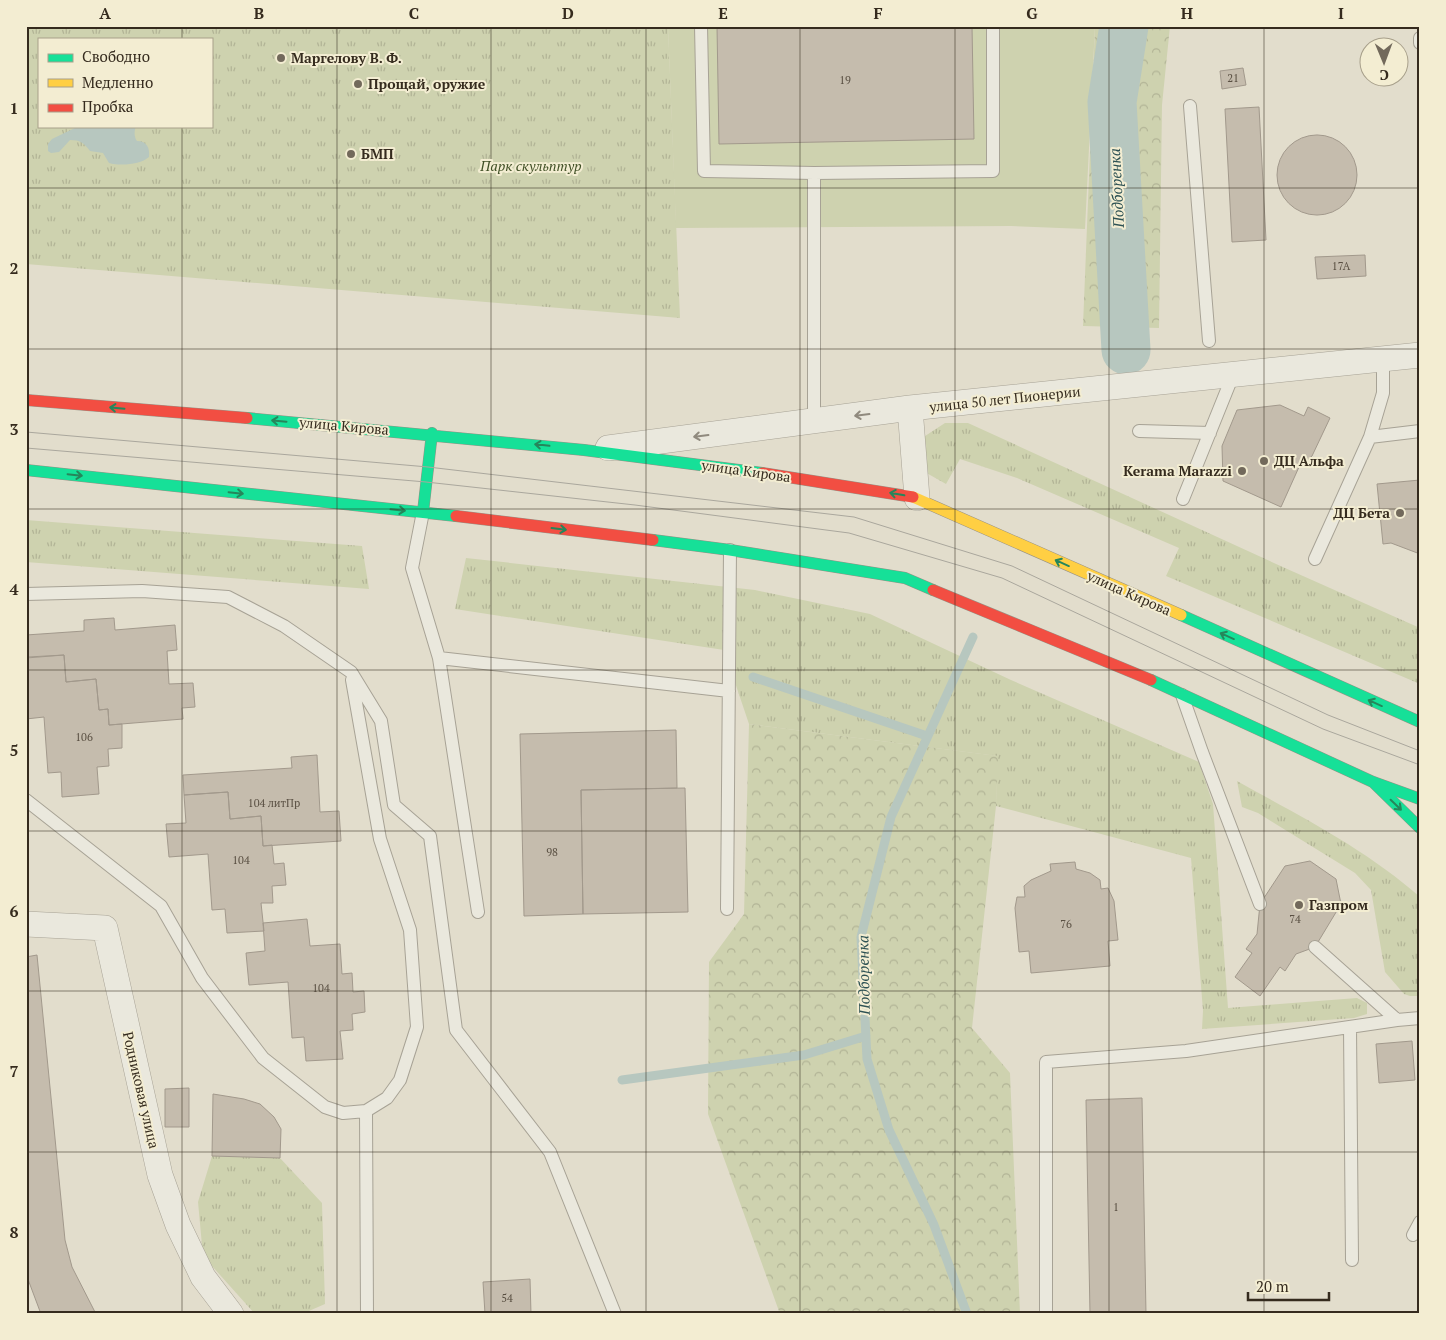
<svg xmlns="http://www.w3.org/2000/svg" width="1446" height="1340" viewBox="0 0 1446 1340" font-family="'PT Serif',serif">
  <defs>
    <pattern id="grass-tufts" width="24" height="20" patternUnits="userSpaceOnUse" patternTransform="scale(1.25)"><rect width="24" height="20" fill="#ced2af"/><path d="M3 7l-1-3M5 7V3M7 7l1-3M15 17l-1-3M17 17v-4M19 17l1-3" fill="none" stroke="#b2b496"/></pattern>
    <pattern id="forest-crowns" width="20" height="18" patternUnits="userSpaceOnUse" patternTransform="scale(1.25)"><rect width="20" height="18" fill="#ced2af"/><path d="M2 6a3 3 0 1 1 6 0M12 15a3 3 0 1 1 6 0" fill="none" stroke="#b2b496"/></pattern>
  </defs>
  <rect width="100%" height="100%" fill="#e2ddcc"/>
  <!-- grass -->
  <path fill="url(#grass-tufts)" fill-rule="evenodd" d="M26 26H668L680 318 26 264ZM39 39H211V126H39Z
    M945 423H968L1285 568 1420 628V684L1166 576 1179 548 1017 478 960 459 946 484 923 471 922 438Z
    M26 520 362 546 369 589 26 562Z
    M466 558 755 590 870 614 1011 680 1199 762 1213 804 1228 1008 1357 998 1367 1003V1014L1354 1018 1202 1029 1203 1011 1191 858 996 806 997 756 749 724 724 650 455 609Z
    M1237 781C1300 816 1366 849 1420 897V996H1410L1404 994 1385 972 1371 890 1355 873 1258 813 1242 807Z
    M212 1156 280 1158 322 1203 325 1304 302 1314H255L203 1256 198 1202Z"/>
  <!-- forest -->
  <path fill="url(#forest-crowns)" d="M1095 26H1170L1162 105 1159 328 1083 326Z
    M749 724 998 756 996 806 972 1028 1010 1073 1020 1314H780L708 1114 709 962 744 914Z"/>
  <!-- pitch -->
  <path fill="#ced2af" d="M668 26H1095L1085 229 1011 226 676 228Z"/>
  <!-- water -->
  <path fill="#b7c7bf" d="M79 126H136C134 131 134 137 137 141 147 141 150 148 149 157 140 165 120 166 109 163L103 153 90 151C84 143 80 140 70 140L59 152 51 153 48 151V144L52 139Z"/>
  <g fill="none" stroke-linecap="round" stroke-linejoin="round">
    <!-- stream -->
    <path stroke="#b7c7bf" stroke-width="9" d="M753 677 927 736
      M622 1080 804 1055 866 1036
      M967 1314 934 1225 889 1130 867 1059 861 937 891 817 973 637"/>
    <!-- river -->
    <path stroke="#b7c7bf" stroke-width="49" d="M1124 26 1112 102 1126 350"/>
  </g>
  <!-- building -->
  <path fill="#c5bcad" stroke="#a2998c" d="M717 26H972L974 139 719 144Z
    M1243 68 1246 85 1222 89 1220 71Z
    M1259 107 1266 240 1232 242 1225 109Z
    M1277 175a40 40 0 1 1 80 0a40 40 0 1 1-80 0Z
    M1365 255 1366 276 1317 279 1315 257Z
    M1280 405 1304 416 1308 407 1330 418 1312 456 1299 467 1281 507 1223 481 1222 446 1237 410Z
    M1420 480V554L1391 543 1383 544 1377 484Z
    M114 618 115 630 175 625 177 650 167 651 169 684 193 683 195 707 182 708 183 719 109 725 108 709 99 710 96 679 66 682 64 655 28 657 26 635 84 631V620Z
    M64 655 66 682 96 679 99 710 108 709 109 725 122 724V748L108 749 109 766 97 767 99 794 62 797 61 772 48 773 44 717 26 719V658Z
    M676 730 677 788 581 790 583 914 524 916 520 734Z
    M317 755 320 812 339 811 341 841 263 846 261 816 230 819 228 792 184 795 183 775 292 768 291 757Z
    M685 788 688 912 583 914 581 790Z
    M228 792 230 819 261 816 263 846 272 845 274 864 284 863 286 885 272 886 273 903H261L264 931 227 933 225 909 212 910 208 854 169 857 166 824 186 823 184 795Z
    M1310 861 1336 879 1341 904 1315 947 1296 954 1285 971 1280 967 1260 996 1235 977 1252 953 1246 949 1257 934 1260 904 1285 866Z
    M1075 862 1076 869 1090 873 1100 880 1101 889 1108 888 1114 901 1118 940 1108 941 1110 966 1031 973 1029 951 1019 952 1015 908 1017 897H1025L1024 886 1031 880 1051 871 1050 864Z
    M307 919 310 946 340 944 342 974 352 973 353 992 364 991 365 1012 352 1014 353 1030 340 1031 343 1059 306 1061 304 1037 292 1038 288 982 249 985 246 953 265 951 263 923Z
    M37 955 65 1240 72 1267 96 1314H41L26 1274V957Z
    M1412 1041 1415 1080 1379 1083 1376 1044Z
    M189 1088V1127H165V1089Z
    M213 1094 244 1099 260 1104 274 1117 281 1129 280 1158 212 1156Z
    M1142 1098 1146 1314H1090L1086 1100Z
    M530 1279 531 1314H485L483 1282Z"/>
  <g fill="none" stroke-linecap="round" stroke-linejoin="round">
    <!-- lane casing -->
    <g stroke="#a7a295" stroke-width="14">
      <path id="lane" d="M701 26 704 171 814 173 993 171V26
        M1420 38V43
        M1190 106 1209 341
        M814 421V173
        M1139 431 1210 433
        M1370 437 1420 431
        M1183 499 1233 375
        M423 512 412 568 439 658 478 912
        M1315 559 1370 437 1383 393V359
        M26 594 142 591 228 597 284 626 351 672 381 721 394 805 430 836 456 1030 550 1152 615 1314
        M439 658 729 691
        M1182 695 1202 752 1260 904
        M26 800 161 906 202 978 263 1058 325 1107 343 1113 366 1111 387 1098 400 1080 417 1027 410 930 380 839 352 680
        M727 909 730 550
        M1315 947 1397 1020 1420 1018
        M1350 1027 1352 1260
        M366 1111 367 1314
        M1413 1235 1420 1222
        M1046 1314V1062L1186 1051 1397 1020"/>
    </g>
    <!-- street casing -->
    <g stroke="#a7a295" stroke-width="26">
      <path id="street" d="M910 408 917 498
        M608 448 910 408 1420 355
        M26 924 105 928 160 1175 178 1225 203 1277 231 1314"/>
    </g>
    <!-- fast casing -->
    <g stroke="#979185" stroke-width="12">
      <path id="fast" d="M247 418 584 450 762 473
        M26 470 456 516
        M423 512 432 433
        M653 540 730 550 905 578 933 590
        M1181 615 1420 722
        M1151 680 1373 782 1420 799
        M1373 782 1420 828"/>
    </g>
    <!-- slow casing -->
    <g stroke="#979185" stroke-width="12">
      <path id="slow" d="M913 497 1181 615"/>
    </g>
    <!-- jam casing -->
    <g stroke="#979185" stroke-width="12">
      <path id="jam" d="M26 400 247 418
        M762 473 913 497
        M456 516 653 540
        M933 590 1151 680"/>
    </g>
    <!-- lane -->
    <use href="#lane" stroke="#eae8dd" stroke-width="12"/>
    <!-- street -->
    <use href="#street" stroke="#eae8dd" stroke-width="25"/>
    <!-- fast -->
    <use href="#fast" stroke="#16e098" stroke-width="11"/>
    <!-- slow -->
    <use href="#slow" stroke="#ffcf43" stroke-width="11"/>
    <!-- jam -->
    <use href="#jam" stroke="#f24e42" stroke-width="11"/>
    <!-- tram -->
    <path stroke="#aaa79d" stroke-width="1" d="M26 432 428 467 854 517 1012 566 1328 715 1420 751
      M26 448 426 482 635 505 849 533 1002 578 1323 729 1420 765"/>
  </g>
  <!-- one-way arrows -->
  <defs><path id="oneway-shaft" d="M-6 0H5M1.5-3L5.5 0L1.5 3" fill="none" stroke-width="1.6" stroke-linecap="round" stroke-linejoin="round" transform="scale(1.25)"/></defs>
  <g stroke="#26865b">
    <use href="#oneway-shaft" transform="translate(117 408) rotate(-175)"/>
    <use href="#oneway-shaft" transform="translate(279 421) rotate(-175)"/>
    <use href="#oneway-shaft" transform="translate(542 445) rotate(-174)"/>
    <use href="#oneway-shaft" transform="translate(75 475) rotate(6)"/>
    <use href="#oneway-shaft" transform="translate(236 493) rotate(6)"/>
    <use href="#oneway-shaft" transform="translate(897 494) rotate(-170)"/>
    <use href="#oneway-shaft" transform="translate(398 510) rotate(6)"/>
    <use href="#oneway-shaft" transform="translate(559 529) rotate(7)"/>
    <use href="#oneway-shaft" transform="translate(1062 563) rotate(-156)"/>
    <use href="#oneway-shaft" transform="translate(1227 636) rotate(-156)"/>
    <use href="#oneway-shaft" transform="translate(1375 703) rotate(-156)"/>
    <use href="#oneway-shaft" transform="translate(1396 805) rotate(44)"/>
  </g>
  <g stroke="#908a7e">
    <use href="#oneway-shaft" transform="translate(862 415) rotate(173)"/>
    <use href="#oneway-shaft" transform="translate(701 436) rotate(173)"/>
  </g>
  <!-- grid -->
  <path fill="none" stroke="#352b1e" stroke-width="1" stroke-opacity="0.55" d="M182 26V39M337 26V1314M491 26V1314M646 26V1314M800 26V1314M955 26V1314M1109 26V1314M1264 26V1314M182 126V1314M26 188H1420M26 349H1420M26 509H1420M26 670H1420M26 831H1420M26 991H1420M26 1152H1420"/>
  <!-- markers -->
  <g fill="#72695b" stroke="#f3edd2" stroke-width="2">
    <circle cx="281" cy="58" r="5"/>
    <circle cx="358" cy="84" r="5"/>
    <circle cx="351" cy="154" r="5"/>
    <circle cx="1264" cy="461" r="5"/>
    <circle cx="1242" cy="471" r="5"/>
    <circle cx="1400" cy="513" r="5"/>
    <circle cx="1299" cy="905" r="5"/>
  </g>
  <g text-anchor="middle" stroke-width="4" stroke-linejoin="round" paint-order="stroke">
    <!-- number labels -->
    <g font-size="11" fill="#594f42">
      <text x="1233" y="82">21</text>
      <text x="845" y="84">19</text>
      <text x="1341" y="270">17А</text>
      <text x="84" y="741">106</text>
      <text x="274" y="807">104 литПр</text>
      <text x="552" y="856">98</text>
      <text x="241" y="864">104</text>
      <text x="1295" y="923">74</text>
      <text x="1066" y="928">76</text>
      <text x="321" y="992">104</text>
      <text x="1116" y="1211">1</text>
      <text x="507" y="1302">54</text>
    </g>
    <!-- poi labels -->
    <g font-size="14" font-weight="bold" fill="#352b1e" stroke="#f3edd2" text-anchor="start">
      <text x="291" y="63">Маргелову В. Ф.</text>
      <text x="368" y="89">Прощай, оружие</text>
      <text x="361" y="159">БМП</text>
      <text x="1274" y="466">ДЦ Альфа</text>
      <text x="1232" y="476" text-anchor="end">Kerama Marazzi</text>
      <text x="1390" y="518" text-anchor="end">ДЦ Бета</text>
      <text x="1309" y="910">Газпром</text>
    </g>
    <!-- park labels -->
    <g font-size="14" font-style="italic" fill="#415026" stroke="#f3edd2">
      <text x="531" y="171">Парк скульптур</text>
    </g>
    <!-- street labels -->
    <g font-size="14" fill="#352b1e" stroke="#f3edd2">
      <text transform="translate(1005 399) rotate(-6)" y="5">улица 50 лет Пионерии</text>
      <text transform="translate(344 426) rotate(5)" y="5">улица Кирова</text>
      <text transform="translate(746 471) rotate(8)" y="5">улица Кирова</text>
      <text transform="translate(1129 593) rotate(24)" y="5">улица Кирова</text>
      <text transform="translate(141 1090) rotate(77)" y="5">Родниковая улица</text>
    </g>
    <!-- water labels -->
    <g font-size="15" font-style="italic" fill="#2e5254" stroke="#f3edd2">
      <text transform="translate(1117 188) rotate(-93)" y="5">Подборенка</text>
      <text transform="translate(864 975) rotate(-91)" y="5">Подборенка</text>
    </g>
  </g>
  <!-- border -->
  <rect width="1446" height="1340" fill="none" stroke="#f3edd2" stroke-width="55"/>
  <!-- legend -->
  <rect x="38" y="38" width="175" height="90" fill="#f3edd2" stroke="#a79f8a"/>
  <rect x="48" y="54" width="25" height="8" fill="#16e098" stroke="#a79f8a"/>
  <text x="82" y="62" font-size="15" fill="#352b1e">Свободно</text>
  <rect x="48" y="79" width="25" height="8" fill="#ffcf43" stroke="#a79f8a"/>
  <text x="82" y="88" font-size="15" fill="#352b1e">Медленно</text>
  <rect x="48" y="104" width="25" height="8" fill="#f24e42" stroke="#a79f8a"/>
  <text x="82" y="112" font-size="15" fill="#352b1e">Пробка</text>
  <!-- north arrow -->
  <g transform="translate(1384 62) rotate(179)"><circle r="24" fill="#f3edd2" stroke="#a79f8a"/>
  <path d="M0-4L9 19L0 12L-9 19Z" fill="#72695b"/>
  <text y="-8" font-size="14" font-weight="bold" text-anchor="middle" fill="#352b1e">С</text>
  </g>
  <!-- scale -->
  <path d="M1248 1292v8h81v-8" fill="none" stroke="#352b1e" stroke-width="2.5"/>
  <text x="1256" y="1292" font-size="15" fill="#352b1e" stroke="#f3edd2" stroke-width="4" paint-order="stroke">20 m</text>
  <rect x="28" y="28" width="1390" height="1284" fill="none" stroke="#352b1e" stroke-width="2"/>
  <g font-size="16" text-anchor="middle" font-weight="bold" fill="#352b1e">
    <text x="105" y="19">A</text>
    <text x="259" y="19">B</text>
    <text x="414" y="19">C</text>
    <text x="568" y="19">D</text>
    <text x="723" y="19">E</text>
    <text x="878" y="19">F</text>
    <text x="1032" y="19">G</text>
    <text x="1187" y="19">H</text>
    <text x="1341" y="19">I</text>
    <text x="14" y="114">1</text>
    <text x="14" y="274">2</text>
    <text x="14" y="435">3</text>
    <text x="14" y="595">4</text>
    <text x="14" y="756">5</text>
    <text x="14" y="917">6</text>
    <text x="14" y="1077">7</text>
    <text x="14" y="1238">8</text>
  </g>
</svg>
